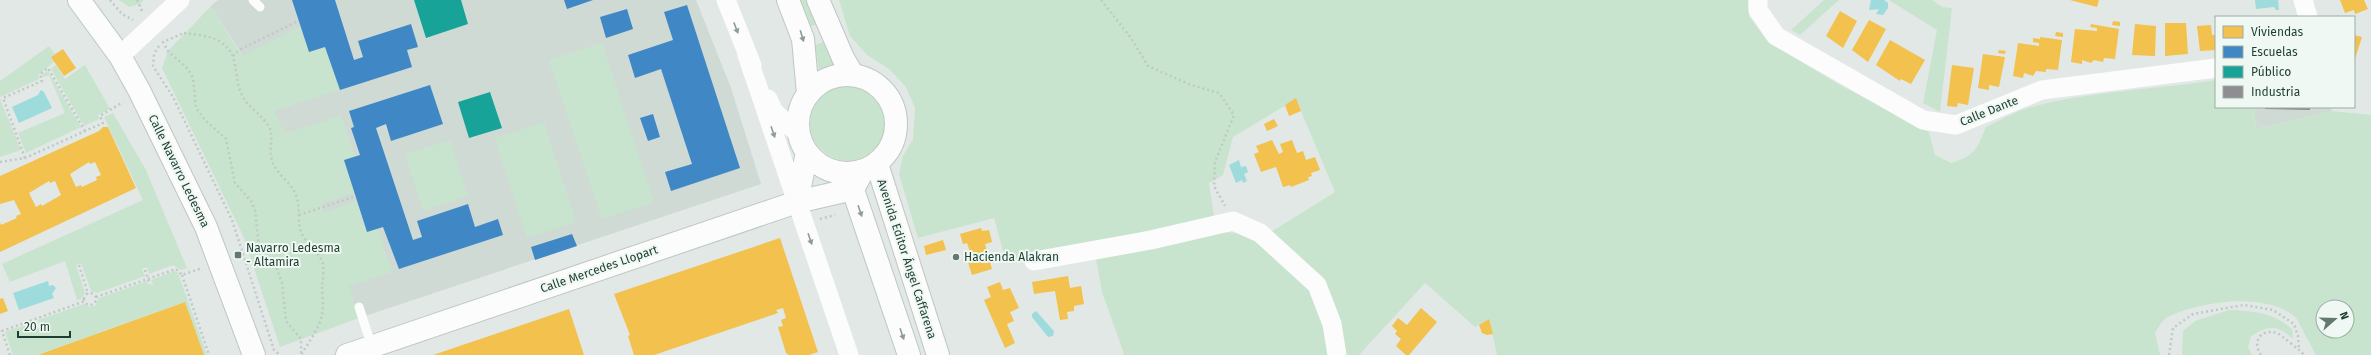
<svg xmlns="http://www.w3.org/2000/svg" width="2371" height="355" viewBox="0 0 2371 355" font-family="'Fira Sans',sans-serif">
  <rect width="100%" height="100%" fill="#e2e8e5"/>
  <!-- built -->
  <path fill="#cfdad4" d="M218 0H696L731 88 761 184 359 318 320 204 239 50 211 6Z
    M2254 107H2330L2332 111 2256 129Z"/>
  <!-- green -->
  <path fill="#c9e4ce" fill-rule="evenodd" d="M119 0H144L140 4 129 7Z
    M798 0H808L818 24 809 27Z
    M839 0H1748L1749 16 1768 42 1840 85 1929 132 1935 155 1951 163C1975 156 1977 149 1986 127 1999 121 2014 112 2028 108 2089 91 2153 90 2216 80V107H2254L2256 129 2332 111 2371 115V355H2316C2315 353 2297 319 2296 318 2267 291 2200 301 2168 317 2163 319 2158 328 2155 333L2160 355H1497L1489 319 1475 327 1425 283 1359 355H1343L1339 325 1266 235 1335 192 1296 99 1233 137 1223 175 1209 183 1214 216 1006 262 994 218 918 238 899 174 903 156 913 139 915 108 906 87 889 69 867 55 850 36ZM2323 307H2347V331H2323Z
    M1824 0H1839L1800 35 1791 30Z
    M1889 0H1932L1942 7 1952 8 1940 112 1923 103 1937 30Z
    M211 6 242 56 300 27 309 52 325 47 340 90 273 111 285 133 341 116 355 157 344 161 354 192 320 204 323 213 357 201 377 229 392 272 349 286 359 318 280 347 244 238 162 68 168 51Z
    M824 42 836 64 819 70 815 45Z
    M602 43 654 202 602 219 549 60Z
    M49 46 55 54 51 57 54 62 38 75 39 79 0 97V81Z
    M56 65 65 79 85 65 110 109 98 115 99 119 84 126 51 69Z
    M48 71 81 127 26 153 18 133 65 113 49 75 43 77 42 74Z
    M810 123a38 38 0 1 1 76 0a38 38 0 1 1-76 0Z
    M0 99 21 150 0 157Z
    M113 113 146 170 187 268 181 270 173 265 149 274 147 267 142 269 145 276 97 293 91 291 81 263 76 265 85 293 81 299 77 300 65 261 10 282 2 264 143 200 104 117Z
    M544 122 576 222 527 238 495 138Z
    M450 140 468 196 423 211 405 154Z
    M1219 232 1242 233 1268 247 1312 289 1329 328V355H1122L1124 354 1102 292 1095 253Z
    M175 271 178 273 207 355H204L184 302 37 355H13L5 332 34 322 37 329 41 328 38 320 84 304 90 307 95 306 99 298 147 281 149 286 153 285 151 280Z
    M2229 310C2253 311 2273 312 2292 329L2293 339C2277 324 2268 326 2251 336L2248 347 2252 355H2182L2183 331 2195 321Z"/>
  <!-- water -->
  <path fill="#9ddbdc" d="M1871 0H1884L1888 3V8L1883 15 1876 14 1879 9 1869 10Z
    M2255 0H2278L2279 10H2276L2274 7 2256 9Z
    M41 90 44 92 52 108 19 123 12 107 38 95Z
    M1239 160 1241 167 1246 166 1248 172 1244 174 1247 181 1243 183 1242 180 1236 183 1229 165Z
    M48 281 49 286 53 285 56 288 52 294 54 298 19 310 13 293Z
    M1036 311 1054 331 1053 336 1048 337 1032 317V314Z"/>
  <!-- homes -->
  <path fill="#f2c14e" fill-rule="evenodd" d="M2070 0H2099L2097 7Z
    M2340 0H2364L2368 9 2355 14 2354 10 2345 13Z
    M1840 11 1857 21 1843 48 1826 36Z
    M1869 20 1886 29 1868 62 1852 50Z
    M2113 21 2120 22V26L2112 25Z
    M2165 23H2186L2188 54 2165 56Z
    M2091 24 2119 29 2115 59 2104 58 2103 62 2094 60 2091 63 2082 60V64L2071 62 2075 29 2097 31V28L2090 27Z
    M2135 24 2156 26 2155 56 2132 55Z
    M2211 25 2212 35H2216V50L2200 51 2197 26Z
    M2056 32 2063 33V37L2055 36Z
    M2354 35 2362 37 2354 62Z
    M2040 37 2062 40 2058 70 2046 69V72L2036 71 2033 76 2024 73 2023 78 2013 76 2018 43 2039 46V43L2033 42V38L2040 39Z
    M1890 40 1925 60 1911 84 1901 79 1900 81 1876 65Z
    M63 49 76 68 64 76 51 57Z
    M1999 50 2006 51 2005 54 1998 53Z
    M1983 54 2005 57 1999 87 1989 85V90L1978 88Z
    M1952 65 1974 68 1968 105 1958 103 1957 107 1947 106Z
    M1296 98 1301 111 1289 116 1285 105Z
    M1274 119 1278 126 1267 131 1264 124Z
    M103 127H108L136 188 0 252V222L1 225 17 218 16 216 21 214 14 200 0 204V176L99 131ZM89 162 90 164 95 162 101 175 96 177 97 180 82 187 81 185 76 187 70 174ZM49 181 50 183 55 181 61 195 42 206 41 204 36 207 29 193Z
    M1272 140 1279 154 1283 152 1280 144 1292 140 1297 153 1303 151 1306 160 1315 157 1320 170 1311 173 1312 176 1308 177 1309 180 1291 187 1290 185 1283 187 1276 167 1261 172 1254 154 1259 152 1256 146Z
    M981 228 982 231 989 230 992 242 985 244 992 269 972 275 966 256 971 255 967 243 963 244 960 234Z
    M780 238 818 352 809 355H789L786 353 778 327 783 326 781 320 786 318 783 308 776 310 778 313 654 355H634L628 336 630 335 614 294Z
    M943 240 946 250 926 255 924 246Z
    M1068 276 1070 288 1081 286 1084 304 1074 306V311L1067 312 1068 319 1060 320 1055 291 1034 294 1032 282Z
    M1000 282 1003 290 1010 288 1019 308 1010 312 1014 321 1007 324 1015 343 1005 348 984 300 991 297 987 287Z
    M3 298 8 311 0 314V299Z
    M185 302 204 355H38L46 352Z
    M1421 308 1437 322 1409 355H1406L1396 346 1401 339 1395 334 1397 331 1392 326 1398 318 1407 325Z
    M569 309 584 355H433Z
    M1489 319 1493 334 1487 335 1482 333 1479 325Z"/>
  <!-- schools -->
  <path fill="#3f88c5" d="M292 0H335L354 60 363 57 358 41 411 24 418 47 407 50 412 67 340 90 325 47 309 52Z
    M564 0H593L567 9Z
    M687 5 740 168 671 191 665 172 692 164 661 69 635 78 628 55 673 40 664 12Z
    M627 9 633 29 606 38 600 17Z
    M430 85 443 124 391 141 386 124 376 128 413 240 422 237 417 221 468 204 475 227 498 219 503 235 399 269 383 227 367 232 344 160 360 155 351 128 354 127 349 111Z
    M653 114 660 137 648 141 640 118Z
    M572 234 577 246 535 260 531 247Z"/>
  <!-- public -->
  <path fill="#17a398" d="M414 0H461L468 24 426 38Z
    M490 92 502 128 469 138 458 102Z"/>
  <!-- industry -->
  <path fill="#8d8d92" d="M2265 107H2310V110L2265 109Z"/>
  <g fill="none" stroke-linecap="round" stroke-linejoin="round">
    <!-- secondary casing -->
    <g stroke="#bdc8c3" stroke-width="24">
      <path id="secondary" d="M79 0 120 56 139 90 206 227 254 355
        M788 0 803 39 808 94
        M818 0 843 58 853 75
        M798 124a49 49 0 1 1 98 0a49 49 0 1 1-98 0Z
        M877 164 938 355
        M848 175 909 355
        M797 202 807 152
        M347 355 797 202 853 189 863 171"/>
    </g>
    <!-- path -->
    <path stroke="#bfc9c5" stroke-width="2.5" stroke-dasharray="2 3" stroke-linecap="butt" d="M110 0 122 14 133 20
      M137 0 142 11
      M1101 0 1131 38 1148 66 1191 85 1219 93 1234 115 1215 162 1214 186 1225 206
      M184 33C197 35 211 35 222 43 240 55 233 79 242 95 248 108 262 114 269 127 274 135 269 147 271 156 273 172 289 180 295 193 302 207 296 221 302 234 307 245 319 251 323 264 324 270 323 279 322 285 322 294 324 306 322 315 319 329 308 343 301 355V339L286 321 282 283 277 269 267 260 259 246 255 210 251 201 235 183 226 139 205 120 196 108 193 78 188 69 168 51 163 42Z
      M159 46 154 54 153 66 173 97 232 220 274 350 280 355
      M233 56 239 50 298 21
      M25 158 3 98 42 81 40 74 48 68 85 131
      M0 162 25 158 103 123 100 116 123 102
      M299 215 356 196
      M820 219 835 215
      M79 265 88 294
      M145 270 150 285
      M182 275 209 355
      M84 299a6 6 0 1 1 12 0a6 6 0 1 1-12 0Z
      M96 297 176 269 182 275 202 268
      M10 355 2 331 85 301
      M2169 355 2173 328 2193 314 2244 305 2273 310 2294 324 2298 336 2299 349
      M2261 355C2252 342 2260 328 2277 333 2280 334 2302 352 2304 355"/>
    <!-- lane -->
    <path stroke="#fbfcfb" stroke-width="9" d="M253 0 260 7
      M359 307 372 347"/>
    <!-- street -->
    <path stroke="#fbfcfb" stroke-width="19" d="M726 0 752 65
      M1758 0V10L1776 36 1923 120 1956 125 2042 90 2216 68
      M2303 0 2308 17
      M747 55 849 355
      M120 56 180 0
      M768 99 774 112 799 134
      M1034 261 1151 240 1233 221 1260 233 1317 285 1332 324 1337 355"/>
    <!-- secondary -->
    <use href="#secondary" stroke="#fbfcfb" stroke-width="22"/>
  </g>
  <!-- one-way arrows -->
  <defs><path id="oneway-solid" d="M-6-.8H1V-3.2L6.5 0L1 3.2V.8H-6Z"/></defs>
  <g fill="#8c9c96">
    <use href="#oneway-solid" transform="translate(736 28) rotate(69)"/>
    <use href="#oneway-solid" transform="translate(802 36) rotate(73)"/>
    <use href="#oneway-solid" transform="translate(773 132) rotate(71)"/>
    <use href="#oneway-solid" transform="translate(860 211) rotate(71)"/>
    <use href="#oneway-solid" transform="translate(810 239) rotate(71)"/>
    <use href="#oneway-solid" transform="translate(902 334) rotate(71)"/>
  </g>
  <!-- markers -->
  <g fill="#637970" stroke="#eff8f2" stroke-width="1.5">
    <rect x="234" y="251" width="8" height="8" rx="2"/>
    <circle cx="956" cy="257" r="4"/>
  </g>
  <g text-anchor="middle" stroke-width="4" stroke-linejoin="round" paint-order="stroke">
    <!-- street labels -->
    <g font-size="12" fill="#1e3d31" stroke="#eff8f2">
      <text transform="translate(1989 111) rotate(-22)" y="4">Calle Dante</text>
      <text transform="translate(179 171) rotate(64)" y="4">Calle Navarro Ledesma</text>
      <text transform="translate(907 259) rotate(72)" y="4">Avenida Editor Ángel Caffarena</text>
      <text transform="translate(599 269) rotate(-19)" y="4">Calle Mercedes Llopart</text>
    </g>
    <!-- poi labels -->
    <g font-size="12" fill="#1e3d31" stroke="#eff8f2" text-anchor="start">
      <text x="246" y="252">Navarro Ledesma<tspan x="246" dy="14">- Altamira</tspan></text>
      <text x="964" y="261">Hacienda Alakran</text>
    </g>
  </g>
  <!-- legend -->
  <rect x="2215" y="16" width="140" height="92" fill="#eff8f2" stroke="#9bada5"/>
  <rect x="2223" y="26" width="20" height="12" fill="#f2c14e" stroke="#9bada5"/>
  <text x="2251" y="36" font-size="12" fill="#1e3d31">Viviendas</text>
  <rect x="2223" y="46" width="20" height="12" fill="#3f88c5" stroke="#9bada5"/>
  <text x="2251" y="56" font-size="12" fill="#1e3d31">Escuelas</text>
  <rect x="2223" y="66" width="20" height="12" fill="#17a398" stroke="#9bada5"/>
  <text x="2251" y="76" font-size="12" fill="#1e3d31">Público</text>
  <rect x="2223" y="86" width="20" height="12" fill="#8d8d92" stroke="#9bada5"/>
  <text x="2251" y="96" font-size="12" fill="#1e3d31">Industria</text>
  <!-- north arrow -->
  <g transform="translate(2335 319) rotate(70)"><circle r="19" fill="#eff8f2" stroke="#9bada5"/>
  <path d="M0-3L7 15L0 10L-7 15Z" fill="#637970"/>
  <text y="-6" font-size="11" font-weight="bold" text-anchor="middle" fill="#1e3d31">N</text>
  </g>
  <!-- scale -->
  <path d="M18 331v6h52v-6" fill="none" stroke="#1e3d31" stroke-width="2"/>
  <text x="24" y="331" font-size="12" fill="#1e3d31" stroke="#eff8f2" stroke-width="3" paint-order="stroke">20 m</text>
</svg>
